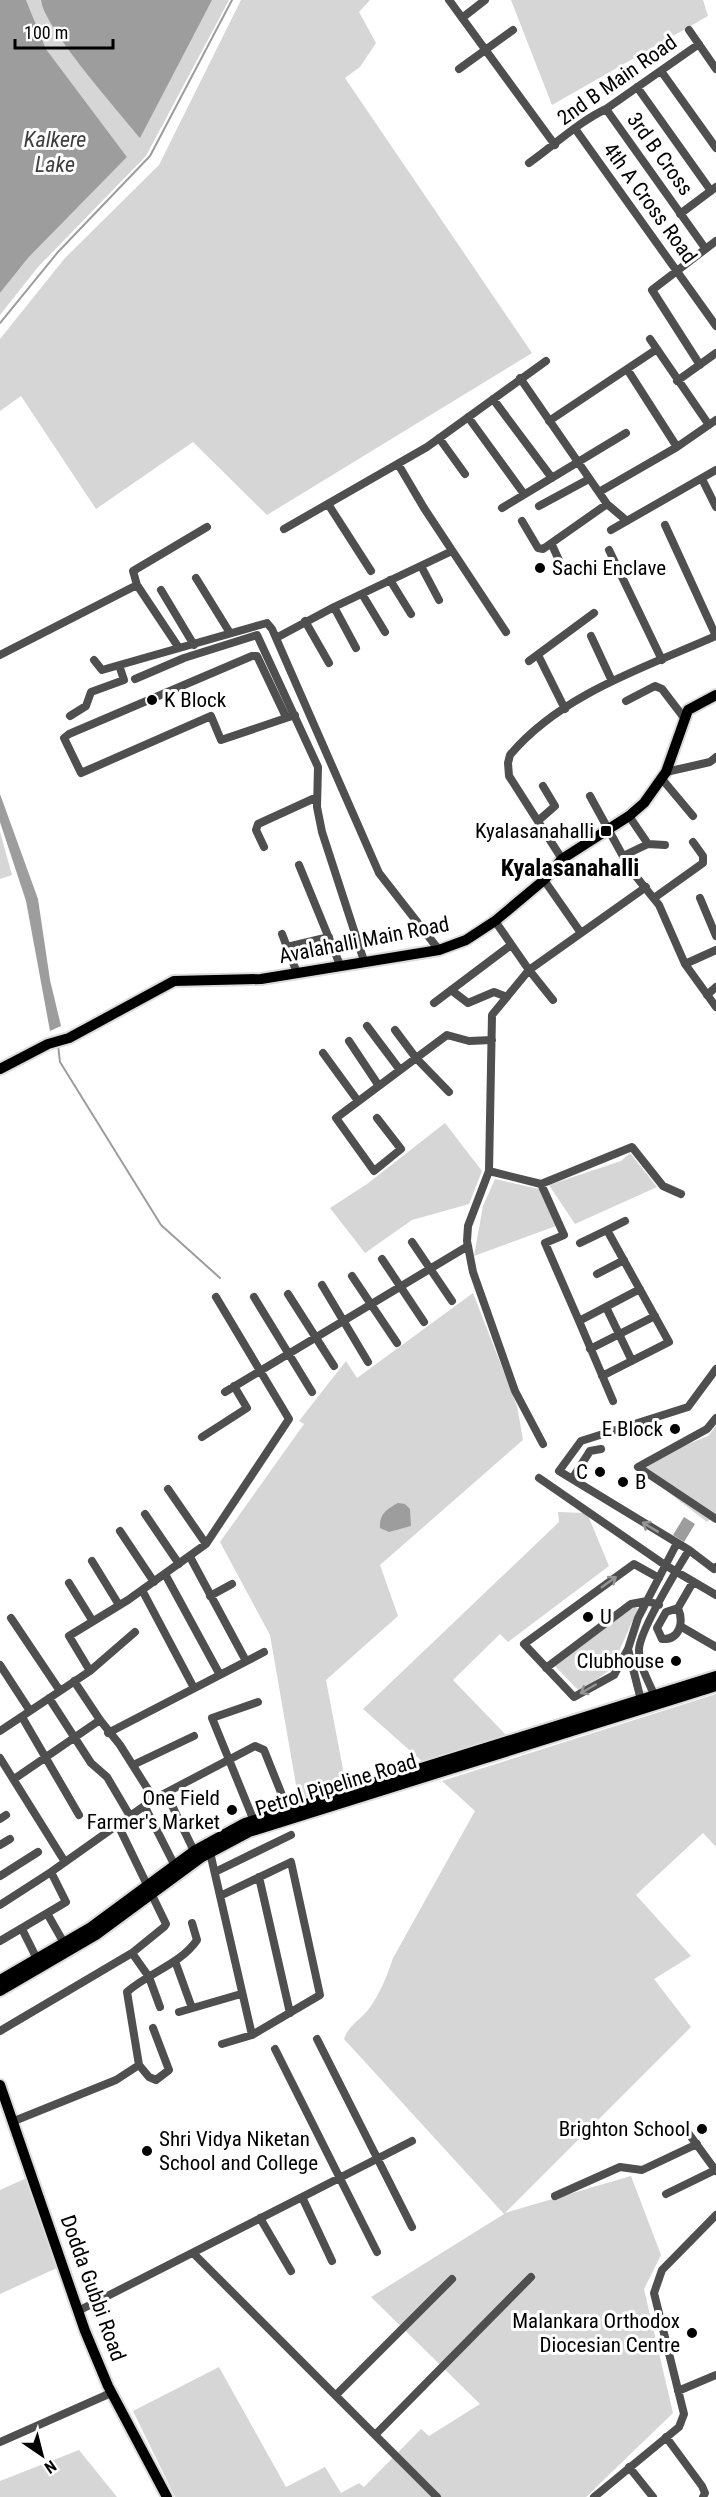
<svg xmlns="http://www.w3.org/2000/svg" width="716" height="2497" viewBox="0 0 716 2497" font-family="'Roboto Condensed',sans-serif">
  <rect width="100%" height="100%" fill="#fff"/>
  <!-- green -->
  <path fill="#d6d6d6" d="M26 0H229L146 156 38 267 0 315V293L28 258 127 157 46 49Z
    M241 0H370L359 12 376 43 360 67 345 78 532 353 267 515 193 442 96 509 21 396 0 411V339L65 258 159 165Z
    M511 0H703L708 16 552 105Z
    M0 832 12 875 0 879Z
    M445 1123 482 1171 469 1204 412 1220 365 1253 330 1208 367 1184Z
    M630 1153 657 1187 575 1224 549 1185 621 1161Z
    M495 1179 539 1189 556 1226 474 1256 483 1206Z
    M473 1293 517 1406 523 1440 380 1565 398 1616 326 1680 346 1785 299 1802 270 1635 220 1542 304 1424 299 1421 346 1361 357 1378Z
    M716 1426V1514L707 1522 634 1466 708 1436Z
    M558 1512 587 1513 609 1566 508 1642 500 1634 453 1680 507 1736 424 1763 363 1709 559 1522Z
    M633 1605 638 1609 611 1669 580 1692 553 1664Z
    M716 1694V1847L703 1833 636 1895 691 1956 654 1979 691 2027 505 2213 631 2176 661 2255 644 2289 673 2413 586 2497H175L133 2411 219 2367 286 2487 325 2467 341 2493 359 2483 364 2487 421 2429 429 2436 480 2404 371 2297 504 2214 344 2039C348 2026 360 2020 368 2010 380 1994 387 1976 393 1958L475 1811 442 1781Z
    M31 2176 59 2267 0 2294V2190Z
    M79 2450 117 2497H0V2481Z"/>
  <!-- water -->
  <path fill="#9d9d9d" d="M0 0H26L46 49 127 157 28 258 0 293Z
    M41 0H212L140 138C119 112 44 28 41 0Z
    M0 794 38 899 50 980 61 1026 50 1031 26 901 0 822Z
    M398 1503 405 1504 410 1509 411 1526 389 1532 380 1528C379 1514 387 1509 398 1503Z
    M684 1517 695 1524 684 1542 673 1535Z"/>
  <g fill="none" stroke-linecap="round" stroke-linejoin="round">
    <!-- stream -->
    <path stroke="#9d9d9d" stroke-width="2" d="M0 323 58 252 150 156 232 0
      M58 1045 60 1062 161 1225 220 1278"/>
    <!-- major casing -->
    <g stroke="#dbdbdb" stroke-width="14">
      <path id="major" d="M0 1069 48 1044 69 1038 174 981 261 979 439 950 466 940 495 921 544 880 562 859 629 816 644 803 666 772 688 710 716 695
        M0 1980 91 1927 194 1851 245 1823 716 1676
        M0 1991 96 1935 202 1857 249 1832 716 1686
        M0 2085 85 2331 108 2386 167 2497"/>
    </g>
    <!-- minor -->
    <path stroke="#4f4f4f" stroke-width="8" d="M449 0 555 145
      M462 18 485 0
      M689 30 716 69
      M459 69 513 30
      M661 71 716 148
      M637 87 711 191
      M606 109 705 248
      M576 130 716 326
      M529 163C553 146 580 121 606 109L699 44
      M680 214 716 187
      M650 339 709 425
      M700 365 652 290 716 241
      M627 369 677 447
      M520 378 607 504 627 521
      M677 381 716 353
      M493 399 552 478
      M468 417 524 494
      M549 421 657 349
      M439 438 465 474
      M398 464 424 508 506 632
      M702 479 716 507
      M599 492 677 447 716 420
      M328 504 371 571
      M539 506 589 479
      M502 508 626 433
      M522 521 538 548 543 549 607 504
      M284 529 427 447 546 361
      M611 530 716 470
      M552 545 563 569
      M609 550 662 660
      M421 566 439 600
      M196 578 230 633
      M390 580 411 614
      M137 585 133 571 207 527
      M161 590 194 645
      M362 594 385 632
      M334 607 356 648
      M305 621 329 663
      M591 636 611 679
      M276 638 334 607 452 551
      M0 655 137 585 179 648
      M538 655 565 709
      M94 660 102 670 267 623 272 629 379 873 439 950
      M529 661 594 613
      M135 679 184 658 257 635 318 767 317 807 322 832 364 961
      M626 701 655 686 662 689 685 719
      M70 716 86 706 91 692 124 680 119 665
      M286 717 257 656H252L69 734 64 738 81 773 211 716 221 740 295 715
      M666 772 710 762 716 757
      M662 779 693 816
      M590 796 630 869 659 905 685 964 716 1007
      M629 816 648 844
      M539 820 555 806 543 786
      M264 847 256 830 258 824 317 797
      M623 856 648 844 665 845
      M562 859 509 776 508 763 510 755C561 694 646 667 716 636L665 525
      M299 865 340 965
      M544 880 581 933
      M654 898 703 863V856L693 842
      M700 898 716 936
      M495 921 529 970 492 1015 489 1171 468 1226 467 1241 473 1272 515 1391 543 1444
      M282 934 297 973
      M287 947 329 937
      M685 964 716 950
      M451 990 468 1003 494 992 507 997
      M707 995 716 987
      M553 1000 529 970 646 887
      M434 1003 511 945
      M367 1026 400 1070
      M395 1030 416 1058 449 1092
      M349 1041 379 1086
      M323 1053 358 1101
      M377 1118 401 1149 374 1171 336 1118 447 1035 469 1041 492 1040
      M489 1171 541 1184 632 1147 663 1186 681 1194
      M541 1184 564 1235 545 1243 579 1321
      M412 1242 452 1301
      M580 1243 607 1230
      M382 1259 424 1322
      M597 1274 624 1260
      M352 1276 397 1343
      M322 1285 368 1362
      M288 1294 334 1366
      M254 1297 312 1392
      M606 1307 632 1361
      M590 1349 655 1316
      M716 1369 688 1407 581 1441 559 1471 689 1550 714 1569 716 1567
      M602 1376 669 1342 607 1230 625 1221
      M225 1392 468 1246
      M613 1401 579 1321 640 1289
      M716 1418 707 1429 638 1467 716 1519
      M202 1437 247 1408 234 1386
      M539 1478 665 1565 716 1595
      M572 1479 590 1451 601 1449
      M168 1489 206 1544 289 1419 216 1297
      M145 1514 179 1564
      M120 1531 154 1582
      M190 1557 246 1661
      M92 1561 119 1605
      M165 1574 220 1675
      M69 1583 92 1620
      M142 1590 194 1688
      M210 1596 232 1584
      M678 1608C684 1622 680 1640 662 1639L657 1628 666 1612 678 1608 693 1582
      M11 1618 60 1691
      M680 1626 716 1647
      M628 1649 614 1675 574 1697 524 1644 634 1564 659 1578
      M0 1665 30 1711
      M546 1668 631 1604 647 1601 659 1605
      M90 1671 135 1632
      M74 1681 100 1720
      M49 1698 91 1763 107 1777 130 1816
      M656 1699C650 1684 639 1666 639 1650 639 1632 678 1568 689 1550
      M642 1704 628 1649 638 1618 677 1543
      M22 1717 79 1815
      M0 1731 90 1671 69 1636 128 1600 206 1544
      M108 1733 264 1652
      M0 1758 65 1862
      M133 1765 194 1736
      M14 1779 100 1720 120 1745 154 1799
      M166 1793 194 1851
      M145 1807 175 1866
      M0 1819 6 1815
      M254 1821 212 1718 258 1702
      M0 1845 10 1839
      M209 1848 252 2035
      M215 1872 291 1835
      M0 1876 38 1852
      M259 1877 290 2013
      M220 1896 291 1862 320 1995 252 2035 222 2044
      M0 1905 51 1872 154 1799 255 1746 264 1750 288 1810
      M48 1915 64 1943
      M22 1929 37 1959
      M0 1941 66 1902 51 1872
      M132 1953 149 1977 160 2007
      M175 1961 192 2008
      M179 2012 241 1994
      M0 2031 132 1953 164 1927 166 1924 118 1825
      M317 2039 412 2227
      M275 2049 377 2252
      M139 2065 149 2077 156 2080 169 2070 153 2028
      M14 2121 116 2080 139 2065 127 1992C148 1973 181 1964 197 1940L192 1923
      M689 2134 716 2171
      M666 2194 715 2170
      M555 2196 620 2167 642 2170 697 2144
      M302 2197 332 2261
      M260 2218 291 2271
      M194 2254 437 2497
      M78 2311 412 2141
      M678 2391 716 2375
      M336 2395 452 2279
      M376 2434 531 2277
      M666 2437 702 2486 705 2493 703 2497
      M0 2442 111 2393
      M629 2467 653 2497
      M594 2497 679 2427 684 2414 654 2293 662 2270 716 2215"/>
    <!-- major -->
    <use href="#major" stroke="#000" stroke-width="10"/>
  </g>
  <!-- one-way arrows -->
  <defs><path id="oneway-shaft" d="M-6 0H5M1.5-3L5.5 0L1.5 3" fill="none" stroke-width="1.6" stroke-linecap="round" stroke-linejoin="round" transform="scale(1.5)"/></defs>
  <g stroke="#959595">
    <use href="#oneway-shaft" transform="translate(650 1527) rotate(-149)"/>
    <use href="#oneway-shaft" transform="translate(609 1582) rotate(-36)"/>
    <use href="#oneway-shaft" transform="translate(588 1689) rotate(150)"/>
  </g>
  <!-- markers -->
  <g fill="#000" stroke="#fff" stroke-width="2">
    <circle cx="540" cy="568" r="6"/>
    <circle cx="152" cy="700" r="6"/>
    <rect x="600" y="825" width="12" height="12" rx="3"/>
    <circle cx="675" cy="1429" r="6"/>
    <circle cx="600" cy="1472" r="6"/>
    <circle cx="623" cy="1482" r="6"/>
    <circle cx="588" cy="1617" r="6"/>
    <circle cx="676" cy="1661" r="6"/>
    <circle cx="232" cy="1810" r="6"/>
    <circle cx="702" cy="2129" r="6"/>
    <circle cx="147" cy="2151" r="6"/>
    <circle cx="692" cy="2333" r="6"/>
  </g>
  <g text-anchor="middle" stroke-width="6" stroke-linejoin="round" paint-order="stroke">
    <!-- street labels -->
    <g font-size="21" fill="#000" stroke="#fff">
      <text transform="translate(617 80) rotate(-35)" y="7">2nd B Main Road</text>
      <text transform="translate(660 154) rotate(54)" y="7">3rd B Cross</text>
      <text transform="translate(650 203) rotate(54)" y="7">4th A Cross Road</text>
      <text transform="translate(364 940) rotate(-11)" y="7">Avalahalli Main Road</text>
      <text transform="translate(336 1785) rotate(-17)" y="7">Petrol Pipeline Road</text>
      <text transform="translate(93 2288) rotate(70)" y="7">Dodda Gubbi Road</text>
    </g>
    <!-- poi labels -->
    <g font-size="21" fill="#000" stroke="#fff" text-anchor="end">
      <text x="552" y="575" text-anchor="start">Sachi Enclave</text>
      <text x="164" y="707" text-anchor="start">K Block</text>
      <text x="594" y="838">Kyalasanahalli</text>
      <text x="663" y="1436">E Block</text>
      <text x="588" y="1479">C</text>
      <text x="635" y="1489" text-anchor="start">B</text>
      <text x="600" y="1624" text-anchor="start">U</text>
      <text x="664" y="1668">Clubhouse</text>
      <text x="220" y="1805">One Field<tspan x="220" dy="24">Farmer's Market</tspan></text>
      <text x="690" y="2136">Brighton School</text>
      <text x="159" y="2146" text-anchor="start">Shri Vidya Niketan<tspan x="159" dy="24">School and College</tspan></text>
      <text x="680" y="2328">Malankara Orthodox<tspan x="680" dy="24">Diocesian Centre</tspan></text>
    </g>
    <!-- water labels -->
    <g font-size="22" font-style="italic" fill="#3e3e3e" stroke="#fff">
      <text x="55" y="147">Kalkere<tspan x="55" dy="25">Lake</tspan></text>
    </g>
    <!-- quarter labels -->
    <g font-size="24" font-weight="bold" fill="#000" stroke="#fff">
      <text x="570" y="876">Kyalasanahalli</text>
    </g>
  </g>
  <!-- north arrow -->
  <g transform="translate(42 2455) rotate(145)" stroke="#ffffff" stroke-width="4.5" paint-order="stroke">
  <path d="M0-4.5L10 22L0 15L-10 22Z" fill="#000000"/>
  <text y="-9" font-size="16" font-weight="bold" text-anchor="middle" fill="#000000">N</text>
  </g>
  <!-- scale -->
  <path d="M15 39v9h98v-9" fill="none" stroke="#000000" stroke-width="3"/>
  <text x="24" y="39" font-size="18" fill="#000000" stroke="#ffffff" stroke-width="4.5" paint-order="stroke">100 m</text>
</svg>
